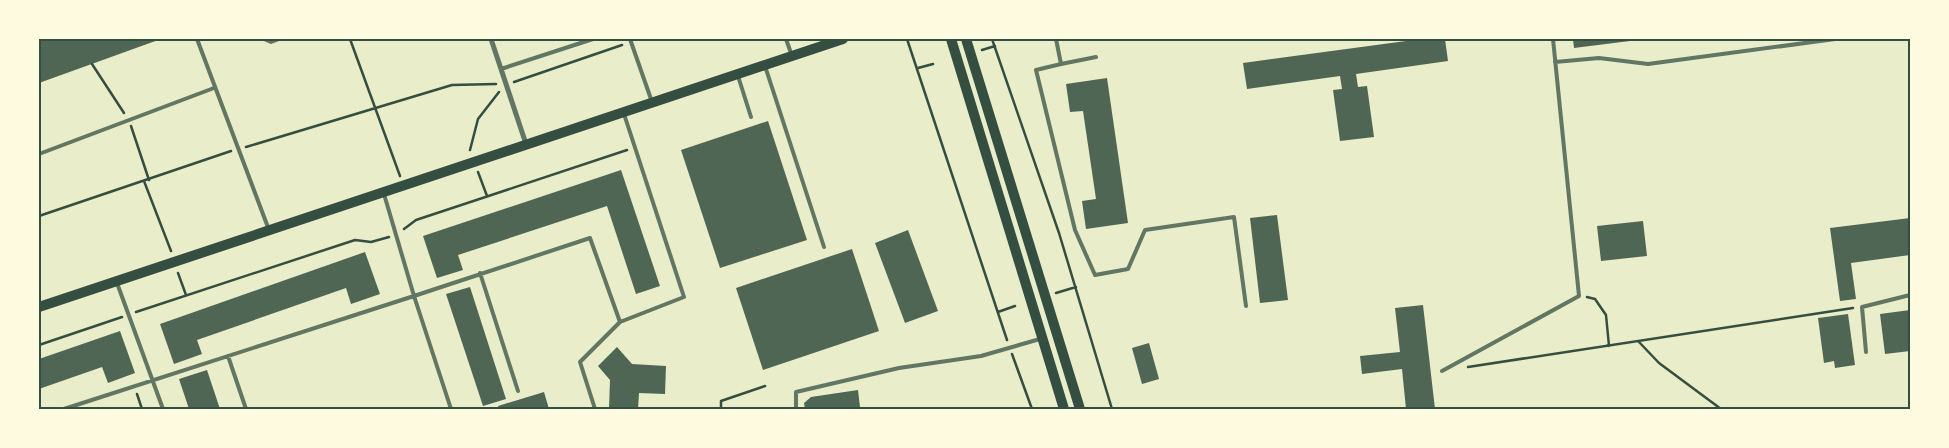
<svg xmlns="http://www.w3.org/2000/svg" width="1949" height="448" viewBox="0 0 1949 448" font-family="Ubuntu,sans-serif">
  <rect width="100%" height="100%" fill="#e9edc9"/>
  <!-- building -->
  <path fill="#4f6655" d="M39 39H161L39 83Z
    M1421 39H1445L1448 61 1356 74 1358 87 1367 86 1374 137 1340 141 1333 90 1342 89 1340 76 1247 89 1243 63Z
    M1573 39H1638V40L1574 48Z
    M1107 78 1128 223 1086 229 1082 201 1096 199 1083 111 1070 112 1066 84Z
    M768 121 807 240 720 268 681 150Z
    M621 170 660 286 636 294 607 206 458 255 463 270 437 278 423 236Z
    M1277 215 1288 300 1260 303 1250 218Z
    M1910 218V255L1851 263 1856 299 1840 301 1830 228Z
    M1643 221 1647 256 1601 261 1597 226Z
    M908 230 938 311 905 323 875 243Z
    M852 249 879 331 763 370 736 288Z
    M365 252 380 294 351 304 346 288 197 340 202 354 174 364 160 324Z
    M470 287 506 399 483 406 446 294Z
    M1423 305 1435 409H1406L1402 369 1362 374 1360 356 1400 352 1395 308Z
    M1910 310V351L1885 354 1880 314Z
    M1848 314 1855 365 1835 368 1834 361 1824 363 1818 318Z
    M120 331 135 373 108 383 102 367 39 389V359Z
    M1149 343 1159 379 1142 384 1132 348Z
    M617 347 632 364 666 366 665 394 639 393 638 409H609L610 380 598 366Z
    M207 370 220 409H189L179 379Z
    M858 390 860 407 805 409 804 403 811 397Z
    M544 392 549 409H499L498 406Z"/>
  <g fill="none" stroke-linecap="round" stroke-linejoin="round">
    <!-- path -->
    <path stroke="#344e41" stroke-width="2.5" d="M350 39 400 176
      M907 39 1007 340
      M992 39 1059 233 1112 409
      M982 50 995 46
      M92 64 124 113
      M918 68 933 64
      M514 82 622 45
      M131 126 149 180
      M246 147 452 85 496 84
      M470 150 478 119 499 92
      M478 172 487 196
      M144 181 171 251
      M39 216 231 151
      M404 229 416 220 627 150
      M178 273 186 295
      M1056 293 1076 287
      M1587 297 1595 299 1606 315 1609 346
      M136 312 355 240 371 242 389 237
      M998 312 1015 306
      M1639 342 1659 363 1721 409
      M39 345 122 317
      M1012 354 1032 409
      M1468 367 1853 308
      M137 394 142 409
      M721 409V401L765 386"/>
    <!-- service -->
    <path stroke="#617663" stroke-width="4" d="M197 39 269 230
      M264 39 271 42 279 39
      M630 39 652 102
      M786 39 792 56
      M1056 39 1061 64 1036 70 1075 230 1095 275 1128 269 1145 230 1234 217 1246 306
      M1555 62 1599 58 1648 64 1835 39
      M1061 64 1096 57
      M765 66 824 247
      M501 69 593 39
      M738 76 751 117
      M39 154 214 88
      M384 194 414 296 590 238 620 322 684 297 624 114
      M480 273 518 391
      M117 283 163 409
      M1866 352 1862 307 1910 295
      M228 356 246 409
      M1442 371 1579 296 1553 39
      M64 409 414 296 451 409
      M595 409 580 362 620 322
      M796 409V392L899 368 981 356 1040 339"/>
    <!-- minor -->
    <path stroke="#617663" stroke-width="5" d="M491 39 526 144"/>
    <!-- secondary -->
    <path stroke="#344e41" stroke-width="10" d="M951 39 1064 409
      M966 39 1080 409
      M39 307 843 39"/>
  </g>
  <!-- border -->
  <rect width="1949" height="448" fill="none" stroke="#fefae0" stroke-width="80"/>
  <rect x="40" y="40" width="1869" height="368" fill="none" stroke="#344e41" stroke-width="2"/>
</svg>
